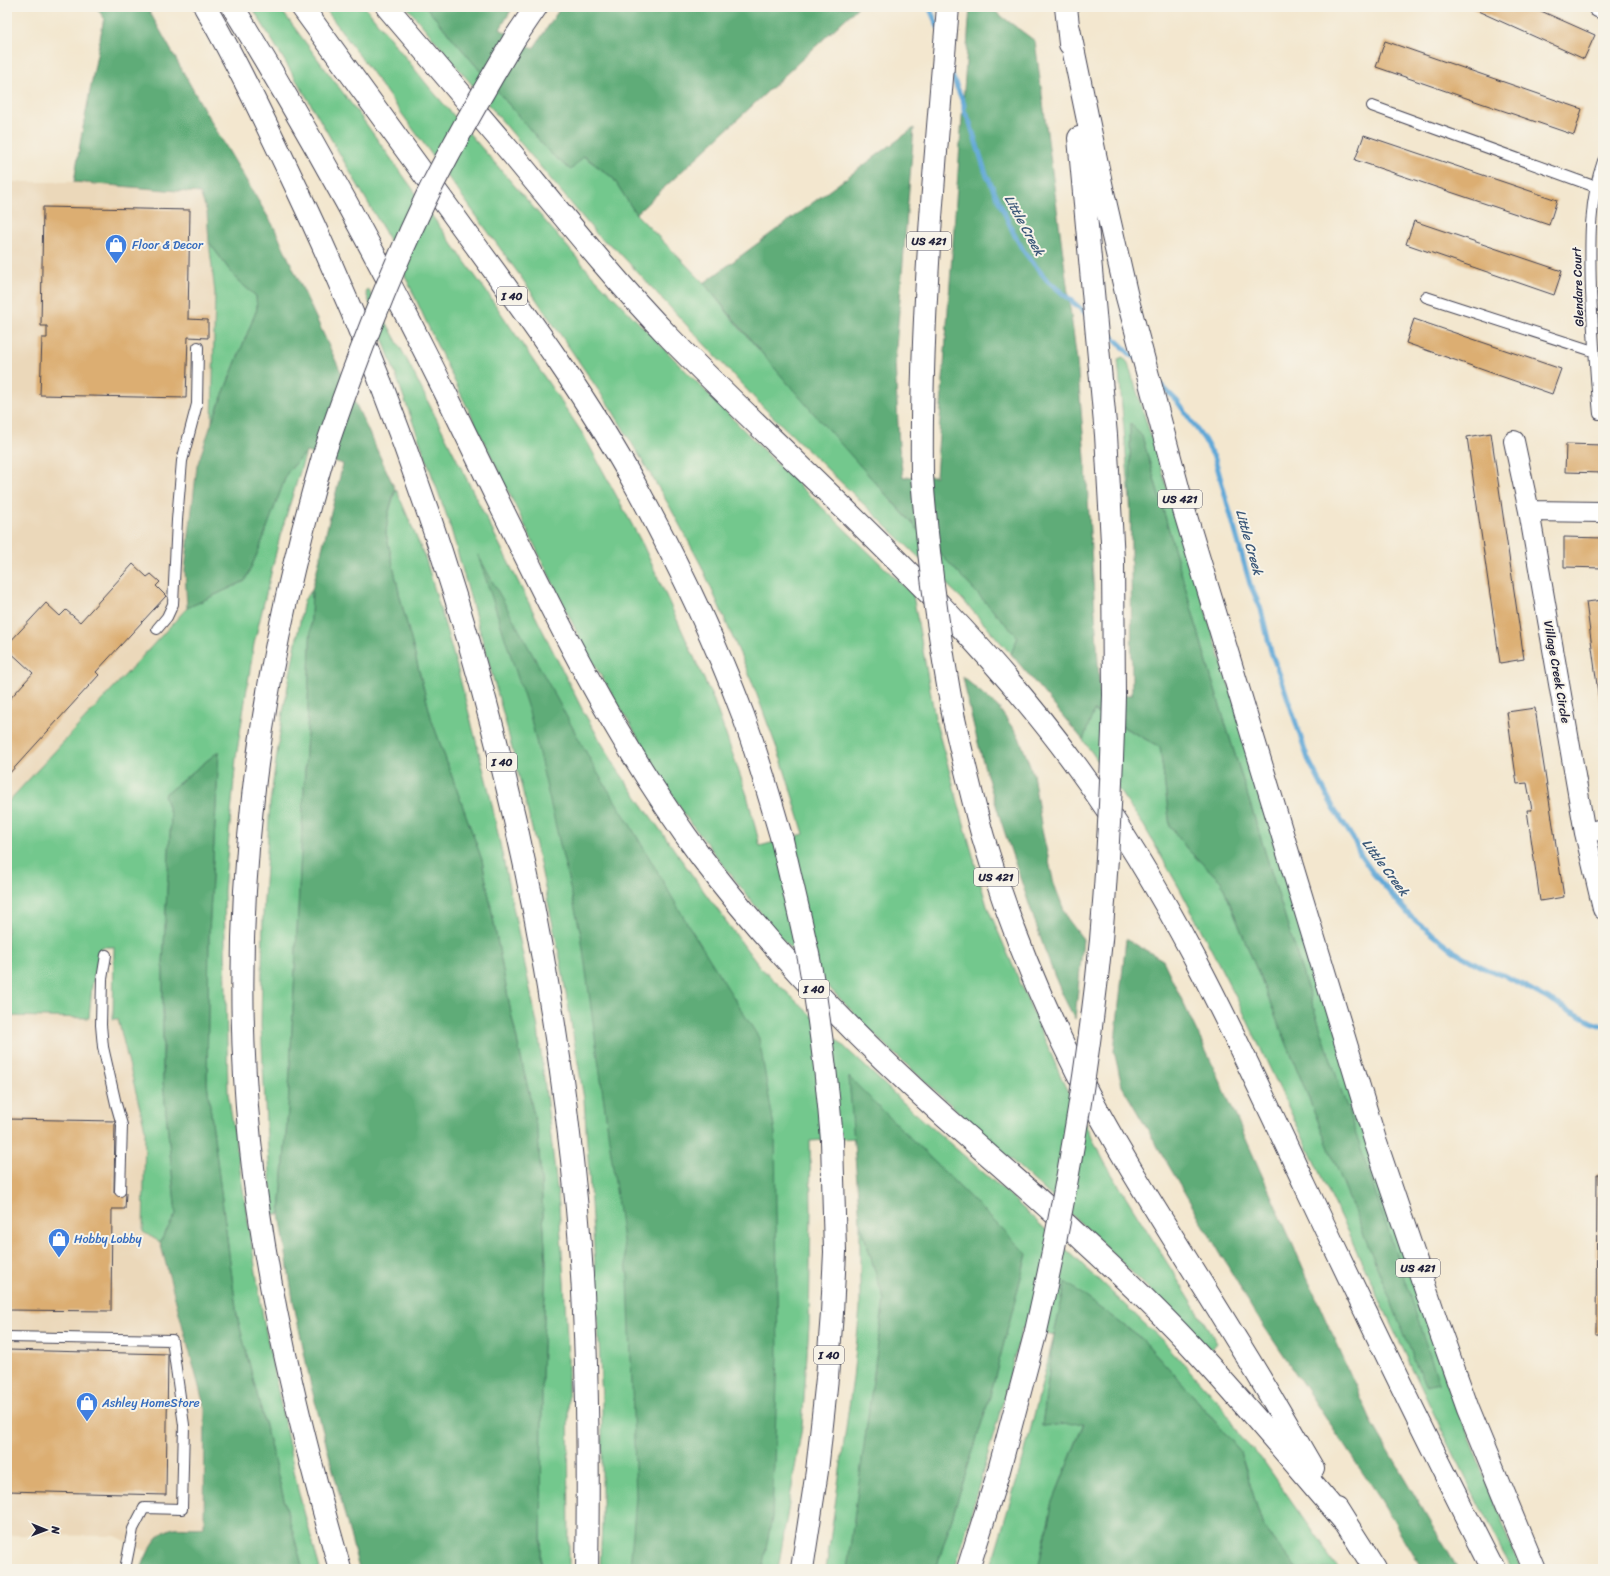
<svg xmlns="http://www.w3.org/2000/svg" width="1610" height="1576" viewBox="0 0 1610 1576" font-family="Sriracha,sans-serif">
  <rect width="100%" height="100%" fill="#f7f3e8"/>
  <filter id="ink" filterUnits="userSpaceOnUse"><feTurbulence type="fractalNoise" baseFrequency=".025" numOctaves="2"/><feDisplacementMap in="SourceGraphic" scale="8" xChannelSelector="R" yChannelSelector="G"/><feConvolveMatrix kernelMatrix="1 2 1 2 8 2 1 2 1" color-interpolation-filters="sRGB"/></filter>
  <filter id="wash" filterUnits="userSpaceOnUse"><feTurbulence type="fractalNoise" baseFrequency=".012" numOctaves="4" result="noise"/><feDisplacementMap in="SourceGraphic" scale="16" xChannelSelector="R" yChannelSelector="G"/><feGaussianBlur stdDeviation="0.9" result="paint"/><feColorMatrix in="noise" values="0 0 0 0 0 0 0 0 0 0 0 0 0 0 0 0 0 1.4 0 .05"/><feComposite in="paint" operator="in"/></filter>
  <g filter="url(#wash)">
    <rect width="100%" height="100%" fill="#f3e7cf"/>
    <!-- built -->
    <path fill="#ebd8ba" d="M7 182H74L200 193 207 212 215 293 212 422 197 466 185 570 187 608 7 803Z
      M7 1016 118 1019 145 1129 143 1232 160 1242 205 1409 204 1528 170 1529 158 1537 148 1552 116 1536 7 1535Z"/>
    <!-- green -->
    <path fill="#73c88d" stroke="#4a7564" d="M252 7H279L364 121 486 291 583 434 643 545 714 701 747 795 760 846 804 834 782 762 751 679 701 565 670 507 612 410 521 277 324 7H365L429 87 591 274 778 465 913 595 936 723 987 906 1064 1084 1105 1163 1217 1343 1211 1350 1097 1238 885 1045 778 935 686 817 586 651 435 341 385 232 309 101Z
      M407 7H426L550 153 583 156 613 178 636 214 704 283 738 326 896 506 1018 637 1011 654 962 599 761 405 615 248 600 238Z
      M209 242 236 279 256 296 257 309 212 422 215 293Z
      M368 289 406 358 583 711 617 769 700 886 759 966 906 1105 1008 1194 1163 1341 1222 1406 1239 1435 1260 1456 1339 1569H1297L1263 1527 1240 1451 1185 1386 1142 1339 1066 1283 1054 1335 1042 1426 1084 1422 1053 1501 1038 1569H990L1023 1459 1054 1336 1022 1328 1004 1398 955 1569H936L990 1396 1027 1254 849 1078 855 1138 810 1141 811 1210 809 1326 802 1427 778 1569H600L602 1525V1399L594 1248 584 1099 561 963 536 845 505 720 449 522 366 293Z
      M1123 357 1128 363 1448 1385 1521 1569H1511L1507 1561 1432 1410 1239 1003 1181 891 1144 826 1083 740 1093 711 1160 747 1170 826 1188 850 1221 881 1425 1385 1438 1383 1307 988 1211 677 1142 436 1130 424 1131 514 1118 359Z
      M306 452 280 536 254 644 236 758 224 891 228 1093 263 1317 298 1490 320 1569H303L288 1515 237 1316 207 1083 209 932 219 751 164 795 171 816 163 964V1081L176 1214 160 1242 143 1232 145 1129 118 1019H113L114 947H101L92 986 89 1018 7 1016V803L187 608 245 581 260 547 287 473Z
      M396 489 426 560 457 667 490 795 538 1028 559 1205 564 1282 568 1356 569 1569H541L542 1374 546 1263 538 1134 511 1013 482 860 432 721 400 597 386 533 388 515Z
      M312 590 307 732 288 1109 280 1214H273L266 1123 261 1026 263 915 270 803 283 712 304 600Z
      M860 1222 884 1300 849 1559 847 1569H826L853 1378 860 1308Z"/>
    <!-- forest -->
    <path fill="#5eac78" stroke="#40675a" d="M96 7H147L206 113 274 227 395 489 388 515 386 533 400 597 432 721 482 860 511 1013 538 1134 546 1263 542 1374 541 1569H359L311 1386 293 1300 280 1214 288 1109 307 732 312 590 343 464 306 452 287 473 260 547 245 581 187 608 185 570 197 466 212 422 257 309 256 296 236 279 209 242 207 212 200 193 74 182 81 138 104 18Z
      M426 7H513L500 29 533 49 561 7H858L636 214 613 178 584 156 571 170 550 153Z
      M970 7H989L1035 41 1077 361 1087 482 1100 694 1132 695 1130 423 1142 436 1211 677 1307 988 1439 1383 1425 1386 1221 881 1188 850 1170 826 1160 747 1094 711 1083 740 1011 654 1018 637C910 522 803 406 704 283L914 128 895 360 899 447 903 477 936 476Z
      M478 555 597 772 629 823 687 923 759 1038 775 1133 778 1356 772 1518 762 1569H630L636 1497 628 1277 581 935 530 715Z
      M963 677 998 707 1019 737 1033 774 1042 830 1054 884 1067 918 1083 939 1075 1019C1054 982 1041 939 1027 898 1002 826 977 752 963 677Z
      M219 751 209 932 207 1083 237 1316 288 1515 303 1569H141C147 1554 154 1535 170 1529 178 1526 195 1529 204 1527L205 1409 160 1242 176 1214 163 1081V964L171 816 164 795Z
      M1126 939 1163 960 1222 1085 1371 1421 1458 1569H1422L1381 1500 1257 1316 1122 1086 1114 1051Z
      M849 1077 1027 1254 990 1396 936 1569H847L884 1300 860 1222Z
      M1066 1282 1142 1339 1185 1386 1240 1451 1263 1527 1297 1569H1038L1053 1501 1084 1423 1042 1426 1054 1335Z"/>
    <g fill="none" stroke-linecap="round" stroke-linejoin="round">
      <!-- stream -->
      <path stroke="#60a8d7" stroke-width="5" d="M929 7 938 27
        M951 73 964 104V110L970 123 985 171 1015 236 1025 253 1047 280 1089 316
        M1103 327 1131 355 1137 358
        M1158 382 1177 401 1204 439 1215 459 1250 584 1261 609 1271 652 1281 678 1308 759 1334 809 1354 840 1360 854 1373 873 1411 917 1455 952 1486 969 1504 975 1591 1022 1603 1026"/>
    </g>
    <g id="blocks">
      <!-- building -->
      <path fill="#dcae72" d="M1469 7H1532L1595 35 1584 59Z
        M1385 41 1582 109 1574 135 1376 67Z
        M1364 135 1557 200 1549 225 1355 160Z
        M43 207 190 210 188 319 208 320V338L188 337 186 398 40 395 42 338H47V326H41Z
        M1414 221 1562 271 1554 295 1406 244Z
        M1414 319 1561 369 1552 394 1406 343Z
        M1491 433 1524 659 1500 663 1467 437Z
        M1566 444 1603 445V473L1565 472Z
        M1564 537 1603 538V568L1564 567Z
        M133 564 147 577 151 574 160 582 156 586 166 596 96 672 99 675 7 776V702L33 673 7 649V645L46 603 60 616 66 610 80 622Z
        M1603 600V723H1602L1586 602Z
        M1535 708 1564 897 1540 901 1527 810H1532L1527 783 1517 784 1507 712Z
        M7 1119 115 1121 114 1193H126L125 1209H112L111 1311 7 1310Z
        M1597 1174H1603V1334H1596Z
        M7 1350 168 1354 166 1495 7 1491Z"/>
    </g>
  </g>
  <g filter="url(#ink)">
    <use href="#blocks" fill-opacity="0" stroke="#414051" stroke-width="1"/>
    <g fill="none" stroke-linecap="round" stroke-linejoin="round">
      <!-- lane casing -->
      <g stroke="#414051" stroke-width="12">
        <path id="lane" d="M1372 106 1596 187
          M1426 297 1593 351
          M1599 414C1595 373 1593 333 1591 292 1590 247 1588 203 1603 161
          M157 629 167 617 173 604 177 520 182 461 197 404 198 347
          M106 955 102 979 101 1025 103 1047 116 1104 122 1125 120 1191
          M7 1337 172 1340 184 1425 182 1509 144 1508 133 1529 125 1569"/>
      </g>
      <!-- street casing -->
      <g stroke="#414051" stroke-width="22">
        <path id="street" d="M1598 7 1603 9
          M1514 441 1529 511 1585 833 1603 909
          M1529 511 1603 512
          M1585 833 1603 829"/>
      </g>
      <!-- highway casing -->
      <g stroke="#414051" stroke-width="24">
        <path id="highway" d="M205 7C239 66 268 128 297 189 449 510 544 856 577 1209 588 1329 589 1449 587 1569
          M233 7C311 134 383 266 449 400 526 556 597 717 702 858 773 952 855 1036 943 1115 990 1157 1039 1198 1085 1242 1122 1276 1159 1311 1194 1349 1246 1405 1294 1463 1344 1521
          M302 7C358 83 413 159 468 235 529 318 589 400 638 490 678 563 714 638 743 715 758 756 770 798 782 840
          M387 7C429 57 471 105 513 155 564 217 615 281 671 339 809 480 962 608 1078 768 1172 897 1238 1042 1305 1185 1366 1314 1428 1442 1493 1569
          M1066 7 1070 44
          M1069 29 1102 188 1127 297 1184 510 1376 1143 1436 1320 1468 1409 1534 1569
          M515 38 536 7
          M1079 138 1106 435 1113 560 1114 695
          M323 457C257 682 227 907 250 1141 265 1287 300 1429 340 1569
          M922 476C920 319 935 163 948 7
          M954 719C963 759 972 798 983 837 1007 918 1039 997 1077 1072 1124 1165 1182 1250 1236 1339 1263 1382 1288 1426 1313 1469
          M1337 1509 1375 1569
          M802 1569 817 1471 827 1378 832 1313 835 1252 832 1140
          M968 1569 998 1474 1036 1331"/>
      </g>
      <!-- lane -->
      <use href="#lane" stroke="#fff" stroke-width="10"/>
      <!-- street -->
      <use href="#street" stroke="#fff" stroke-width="20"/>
      <!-- highway -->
      <use href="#highway" stroke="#fff" stroke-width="22"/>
      <!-- highway-bridge casing -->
      <g stroke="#414051" stroke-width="24" stroke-linecap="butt">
        <path id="highway-bridge" d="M323 457C353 368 386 282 426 198 453 143 484 90 515 38
          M922 476C928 558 939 638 954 719
          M782 840C791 880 801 919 809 959 820 1019 827 1079 832 1140
          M1036 1331C1065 1202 1088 1072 1101 940 1108 858 1112 777 1114 695"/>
      </g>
      <!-- highway-bridge -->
      <use href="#highway-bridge" stroke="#fff" stroke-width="22"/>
    </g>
  </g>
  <!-- icons -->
  <defs>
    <g id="shop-pin" transform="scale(1.15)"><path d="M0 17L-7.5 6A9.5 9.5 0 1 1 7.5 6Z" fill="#3f7fe0" stroke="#f7f3e8"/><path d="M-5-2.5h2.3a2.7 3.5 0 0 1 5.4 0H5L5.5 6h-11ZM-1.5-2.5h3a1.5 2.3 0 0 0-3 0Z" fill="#fff"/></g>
  </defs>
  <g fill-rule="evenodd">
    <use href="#shop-pin" x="116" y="245"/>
    <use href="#shop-pin" x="59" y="1239"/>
    <use href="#shop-pin" x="87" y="1403"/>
  </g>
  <g text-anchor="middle" stroke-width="4" stroke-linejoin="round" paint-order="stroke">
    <!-- shield labels -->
    <g fill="#f7f3e8" stroke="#62616f" stroke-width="1">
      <rect x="907" y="232" width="44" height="18" rx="3"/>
      <rect x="497" y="287" width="30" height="18" rx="3"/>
      <rect x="1158" y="490" width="44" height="18" rx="3"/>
      <rect x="487" y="753" width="30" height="18" rx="3"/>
      <rect x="974" y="868" width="44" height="18" rx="3"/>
      <rect x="799" y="980" width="30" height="18" rx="3"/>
      <rect x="1396" y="1259" width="44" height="18" rx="3"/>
      <rect x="814" y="1346" width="30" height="18" rx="3"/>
    </g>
    <g font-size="11" font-weight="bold" fill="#22223b">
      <text x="929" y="245">US 421</text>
      <text x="512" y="300">I 40</text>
      <text x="1180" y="503">US 421</text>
      <text x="502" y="766">I 40</text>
      <text x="996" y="881">US 421</text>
      <text x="814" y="993">I 40</text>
      <text x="1418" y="1272">US 421</text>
      <text x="829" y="1359">I 40</text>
    </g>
    <!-- shop labels -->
    <g font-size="12" fill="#366cbe" stroke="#f7f3e8" text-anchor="start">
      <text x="132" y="249">Floor &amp; Decor</text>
      <text x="74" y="1243">Hobby Lobby</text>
      <text x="102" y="1407">Ashley HomeStore</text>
    </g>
    <!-- street labels -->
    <g font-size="12" fill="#22223b" stroke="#f7f3e8">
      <text transform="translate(1578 287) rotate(-92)" y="4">Glendare Court</text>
      <text transform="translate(1557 672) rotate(80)" y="4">Village Creek Circle</text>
    </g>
    <!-- water labels -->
    <g font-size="13" font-style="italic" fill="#3b5879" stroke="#f7f3e8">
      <text transform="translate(1025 225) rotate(61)" y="5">Little Creek</text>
      <text transform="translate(1250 542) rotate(74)" y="5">Little Creek</text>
      <text transform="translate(1386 867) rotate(53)" y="5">Little Creek</text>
    </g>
  </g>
  <!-- margin -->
  <rect width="1610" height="1576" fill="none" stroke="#f7f3e8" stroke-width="24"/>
  <!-- north arrow -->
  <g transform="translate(46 1530) rotate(91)" stroke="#f7f3e8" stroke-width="3" paint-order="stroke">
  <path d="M0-3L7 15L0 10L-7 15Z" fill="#22223b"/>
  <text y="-6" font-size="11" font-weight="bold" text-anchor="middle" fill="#22223b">N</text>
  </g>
</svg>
